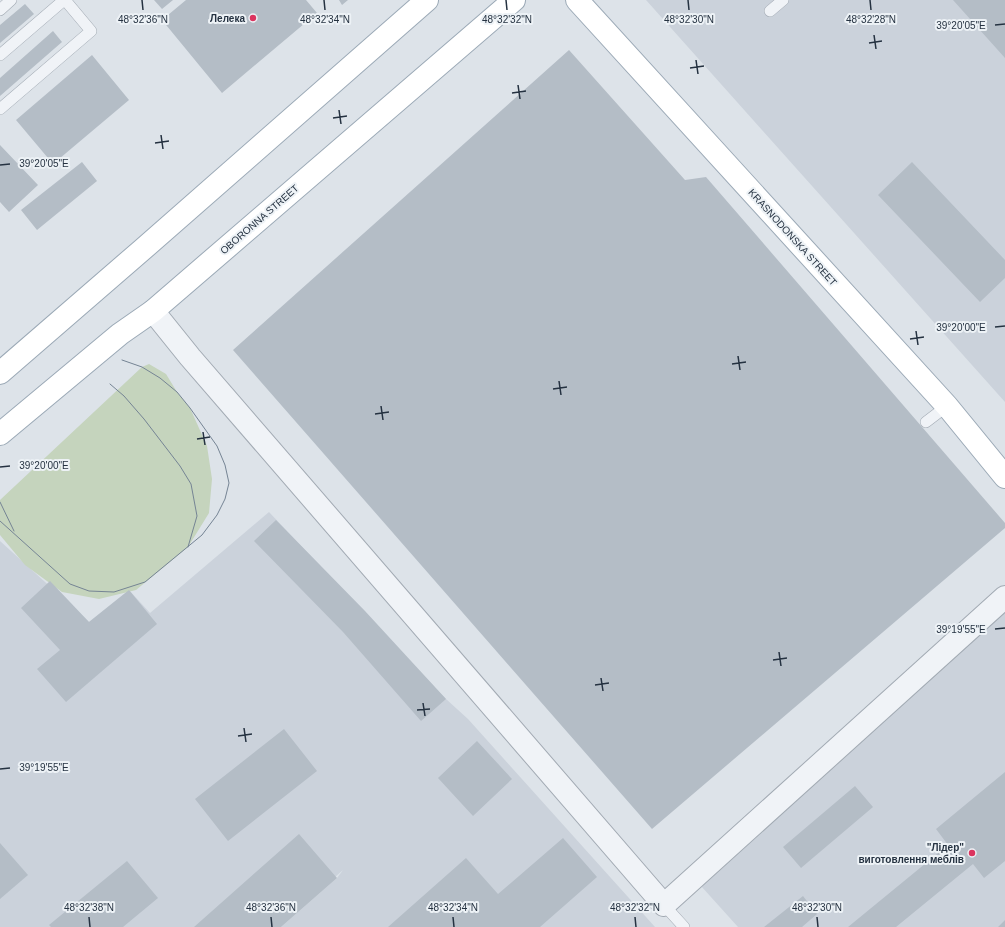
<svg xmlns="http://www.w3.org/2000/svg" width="1005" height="927" viewBox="0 0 1005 927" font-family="Helvetica,sans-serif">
  <rect width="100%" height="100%" fill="#dde3e9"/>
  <!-- built -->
  <path fill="#cbd2db" d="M646 0H1005V402Z
    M269 512 446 699 468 719 655 927H281L337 878 343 870 279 927H0V541L89 622 129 590 150 613Z
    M1005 609V927H738L701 886Z"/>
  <!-- green -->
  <path fill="#c5d4bd" d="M149 364 166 374 177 392 190 408 207 446 212 479 209 513 188 547 136 590 99 599 62 592 25 565 0 535V500L142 367Z"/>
  <!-- building -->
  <path fill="#b4bdc6" d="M154 0H173L162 9Z
    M186 0H306L317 13 222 93 162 20Z
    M339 0H348L342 5Z
    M953 0H1005V58Z
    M25 4 34 14 0 43V25Z
    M53 31 62 42 0 96V78Z
    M569 50 685 180 706 177 1005 523V528L652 829 233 350Z
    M92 55 129 100 53 164 16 120Z
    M0 145 38 185 9 212 0 202Z
    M82 162 97 181 37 230 21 210Z
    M912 162 1005 260V278L980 302 878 195Z
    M276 520 365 611 446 699 421 721 343 632 254 541Z
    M50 581 89 622 129 590 157 624 66 702 37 669 60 650 21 608Z
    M284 729 317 771 228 841 195 799Z
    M477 741 512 779 473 816 438 778Z
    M1005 772V861L984 878 973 864 896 927H848L948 845 936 829Z
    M855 786 873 807 801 868 783 847Z
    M299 834 337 878 281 927H194Z
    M563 838 597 877 540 927H388L466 858 498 894Z
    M0 843 28 875 0 899Z
    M127 861 158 898 123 927H51L49 925Z
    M803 896 817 914 802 927H764Z
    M1005 920V927H998Z"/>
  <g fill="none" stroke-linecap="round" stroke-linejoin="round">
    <!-- lane casing -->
    <g stroke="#a2aab3" stroke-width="12">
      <path id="lane" d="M0 10 11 0
        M770 11 783 0
        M0 55 64 0
        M0 109 91 31 65 0
        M926 422 947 406
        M664 905 684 927"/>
    </g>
    <!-- street casing -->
    <g stroke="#a2aab3" stroke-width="24">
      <path id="street" d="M153 311 190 357 664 905 1005 597"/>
    </g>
    <!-- primary casing -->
    <g stroke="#9ba9b6" stroke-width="24">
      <path id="primary" d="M577 0 947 406 1005 477
        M0 373 142 250 427 0
        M0 434 120 334 153 311 514 0"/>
    </g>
    <!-- lane -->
    <use href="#lane" stroke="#f0f3f7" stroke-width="11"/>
    <!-- street -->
    <use href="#street" stroke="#f0f3f7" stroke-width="22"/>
    <!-- primary -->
    <use href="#primary" stroke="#fff" stroke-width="22"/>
    <!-- tram -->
    <path stroke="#758494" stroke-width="1" d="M110 384 124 396 144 419 180 466 191 484 197 516 188 547
      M0 502 14 531
      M0 521 70 584 89 591 114 592 145 582 202 535 217 515 225 499 229 483 225 465 217 446 190 408 177 392 160 378 142 367 122 360"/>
  </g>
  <!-- ticks -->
  <path fill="none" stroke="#253241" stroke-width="1.5" d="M142 0 143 10M324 0 325 10M506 0 507 10M688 0 689 10M870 0 871 10M995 25 1005 24M874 35 876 49M869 43 882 41M696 60 698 74M690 68 704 66M518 85 520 99M512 93 526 91M339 110 341 124M333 118 347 116M161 135 163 149M155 143 169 141M0 165 10 164M995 327 1005 326M916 331 918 345M910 339 924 337M738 356 740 370M732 364 746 362M559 381 561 395M553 389 567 387M381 406 383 420M375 414 389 412M203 432 205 445M197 439 210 437M0 467 10 466M995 629 1005 628M779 652 781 666M773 660 787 658M601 678 603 691M595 685 609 683M423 703 425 716M417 710 430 709M244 728 246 742M238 736 252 734M0 769 10 768M89 917 90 927M271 917 272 927M453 917 454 927M635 917 636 927M817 917 818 927"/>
  <!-- markers -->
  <g fill="#dc345f" stroke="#edf2f6" stroke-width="1.5">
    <circle cx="253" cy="18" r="4"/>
    <circle cx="972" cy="853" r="4"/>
  </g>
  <g text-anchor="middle" stroke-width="4" stroke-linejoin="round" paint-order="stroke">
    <!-- poi labels -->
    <g font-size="10" font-weight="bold" fill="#253241" stroke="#edf2f6" text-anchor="end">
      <text x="245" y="22">Лелека</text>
      <text x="964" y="851">"Лідер"<tspan x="964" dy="12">виготовлення меблів</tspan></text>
    </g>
    <!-- street labels -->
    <g font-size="10" fill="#253241" stroke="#edf2f6">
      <text transform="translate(259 219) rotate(-41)" y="4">OBORONNA STREET</text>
      <text transform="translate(793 237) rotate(48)" y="4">KRASNODONSKA STREET</text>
    </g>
  </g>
  <g font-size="10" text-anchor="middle" fill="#253241" stroke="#edf2f6" stroke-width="4" stroke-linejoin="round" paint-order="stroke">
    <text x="143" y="23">48°32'36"N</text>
    <text x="325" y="23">48°32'34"N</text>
    <text x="507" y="23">48°32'32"N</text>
    <text x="689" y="23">48°32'30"N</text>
    <text x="871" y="23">48°32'28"N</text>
    <text x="961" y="29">39°20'05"E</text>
    <text x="44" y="167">39°20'05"E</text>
    <text x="961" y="331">39°20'00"E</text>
    <text x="44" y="469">39°20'00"E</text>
    <text x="961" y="633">39°19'55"E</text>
    <text x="44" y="771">39°19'55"E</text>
    <text x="89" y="911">48°32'38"N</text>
    <text x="271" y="911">48°32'36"N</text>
    <text x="453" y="911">48°32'34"N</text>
    <text x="635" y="911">48°32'32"N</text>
    <text x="817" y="911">48°32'30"N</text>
  </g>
</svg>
